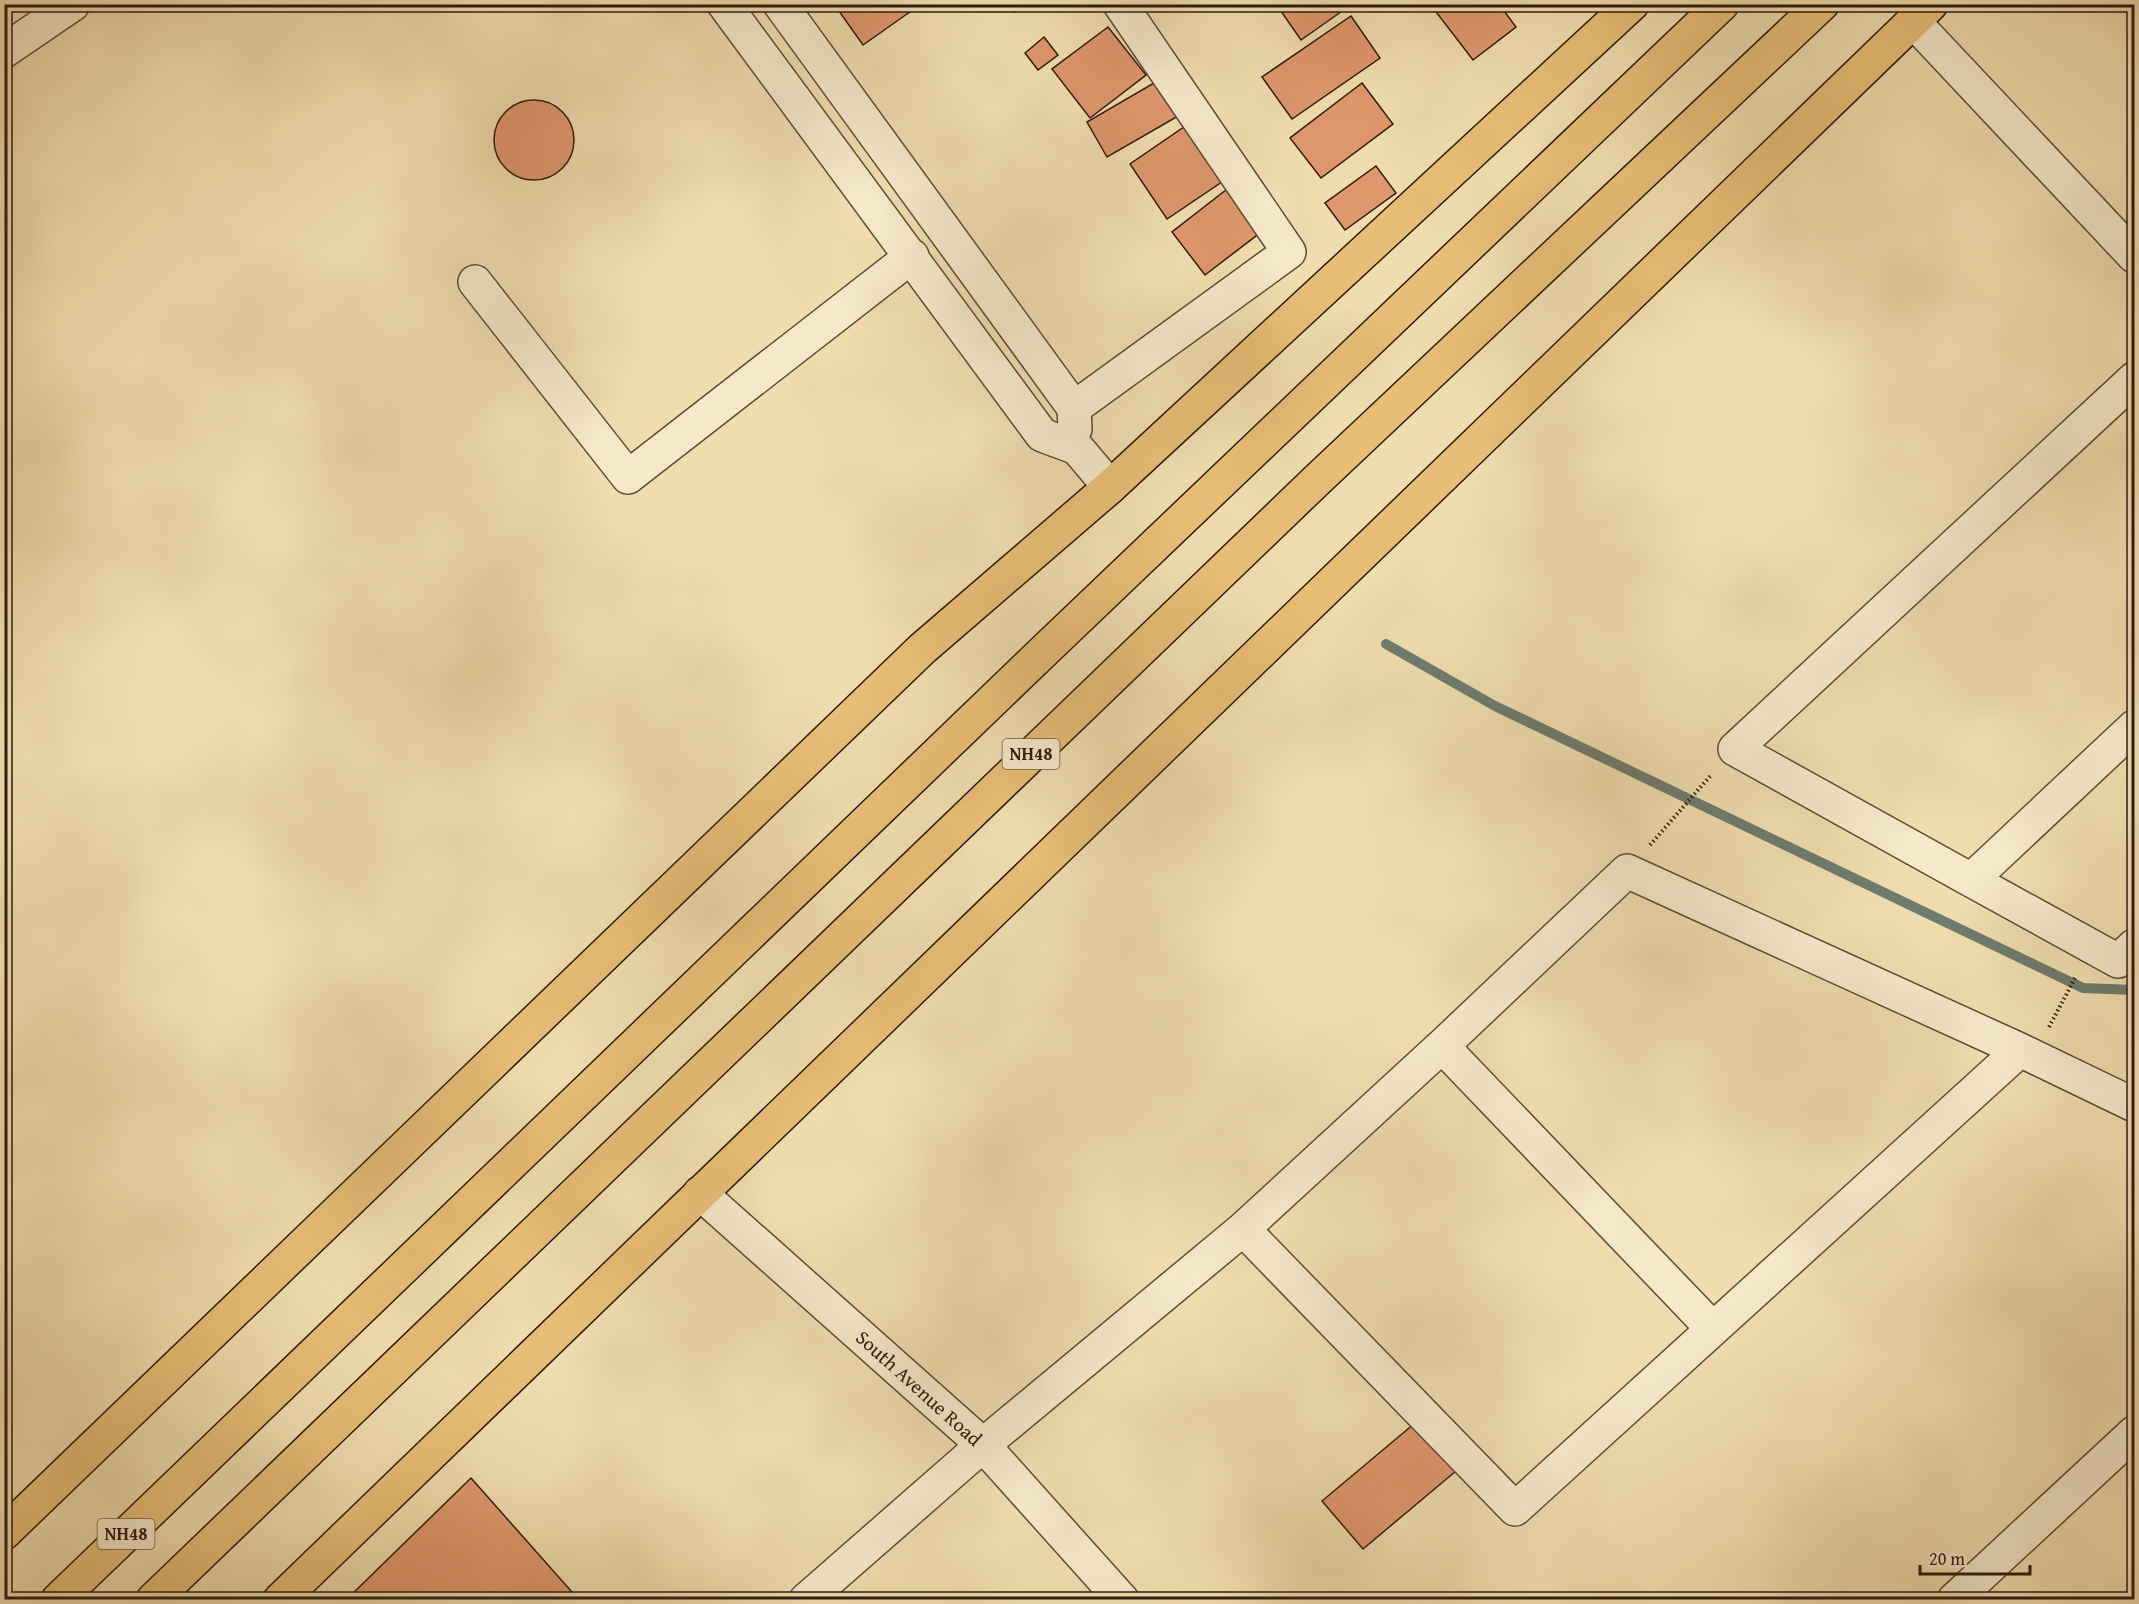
<svg xmlns="http://www.w3.org/2000/svg" width="2139" height="1604" viewBox="0 0 2139 1604" font-family="'Gentium Book Plus',serif">
  <rect width="100%" height="100%" fill="#f0ddae"/>
  <filter id="stains"><feTurbulence type="fractalNoise" baseFrequency=".00333" numOctaves="4"/><feColorMatrix values="0 0 0 0 .2 0 0 0 0 .09 0 0 0 0 .02 0 0 0 .5 -.17"/></filter>
  <radialGradient id="worn" r=".72"><stop offset=".6" stop-color="#630" stop-opacity="0"/><stop offset="1" stop-color="#630" stop-opacity=".3"/></radialGradient>
  <g fill="none" stroke-linecap="round" stroke-linejoin="round">
    <!-- stream -->
    <path stroke="#6e7b6e" stroke-width="10" d="M1386 644 1495 706 2083 988 2134 990"/>
  </g>
  <!-- building -->
  <path fill="#e0976d" stroke="#2d1b10" stroke-width="1.5" d="M834 4H921L863 45Z
    M1009 4H1027L1015 12Z
    M1276 4H1352L1301 40Z
    M1430 4H1499L1516 27 1473 60Z
    M1351 16 1380 58 1292 119 1262 77Z
    M1108 27 1146 75 1090 118 1052 69Z
    M1044 37 1058 55 1038 70 1025 53Z
    M1159 80 1180 115 1107 157 1087 122Z
    M1362 83 1393 124 1321 178 1290 138Z
    M494 140a40 40 0 1 1 80 0a40 40 0 1 1-80 0Z
    M1200 116 1238 171 1167 219 1130 164Z
    M1376 166 1396 193 1345 230 1325 203Z
    M1240 179 1273 223 1205 275 1172 232Z
    M1415 1423 1456 1471 1363 1549 1322 1501Z
    M471 1478 579 1600H346Z"/>
  <g fill="none" stroke-linecap="round" stroke-linejoin="round">
    <!-- minor casing -->
    <g stroke="#5e4c38" stroke-width="36">
      <path id="minor" d="M724 4 1042 435 1077 448 1110 487
        M780 4 1074 408 1075 429
        M1913 21 2134 256
        M4 51 73 4
        M475 282 628 477 912 256
        M2134 379 1735 749 1971 880 2134 727
        M1074 408 1289 252 1120 4
        M1971 880 2118 961 2134 946
        M700 1193 983 1445 1122 1600
        M1243 1229 1515 1509 2020 1050 2134 1105
        M1713 1329 1442 1046 1627 871 2020 1050
        M806 1600 983 1445 1243 1229 1442 1046
        M1954 1600 2134 1433"/>
    </g>
    <!-- major casing -->
    <g stroke="#2d1b10" stroke-width="36">
      <path id="major" d="M4 1533 922 649 1110 487 1632 4
        M280 1600 1931 4"/>
    </g>
    <!-- highway casing -->
    <g stroke="#2d1b10" stroke-width="36">
      <path id="highway" d="M58 1600 1044 651 1722 4
        M153 1600 1316 481 1822 4"/>
    </g>
    <!-- path -->
    <path stroke="#2d1b10" stroke-width="4" stroke-dasharray="1.5 3" stroke-linecap="butt" d="M1650 845 1712 774
      M2049 1027 2075 978"/>
    <!-- minor -->
    <use href="#minor" stroke="#f5e9ca" stroke-width="33"/>
    <!-- major -->
    <use href="#major" stroke="#e8be77" stroke-width="33"/>
    <!-- highway -->
    <use href="#highway" stroke="#e8be77" stroke-width="33"/>
  </g>
  <g text-anchor="middle" stroke-width="4.5" stroke-linejoin="round" paint-order="stroke">
    <!-- shield labels -->
    <g fill="#f5e9ca" stroke="#695948" stroke-width="1.5">
      <rect x="1002.5" y="739" width="57" height="30" rx="4.5"/>
      <rect x="97.5" y="1519" width="57" height="30" rx="4.5"/>
    </g>
    <g font-size="18" font-weight="bold" fill="#2d1b10">
      <text x="1031" y="760">NH48</text>
      <text x="126" y="1540">NH48</text>
    </g>
    <!-- street labels -->
    <g font-size="20" fill="#2d1b10" stroke="#f5e9ca">
      <text transform="translate(919 1388) rotate(42)" y="7">South Avenue Road</text>
    </g>
  </g>
  <!-- margin -->
  <rect width="2139" height="1604" fill="none" stroke="#f0ddae" stroke-width="24"/>
  <rect x="6" y="6" width="2127" height="1592" fill="none" stroke="#2d1b10" stroke-width="3"/>
  <rect x="12" y="12" width="2115" height="1580" fill="none" stroke="#2d1b10" stroke-width="1.5"/>
  <!-- scale -->
  <path d="M1920 1565v9h110v-9" fill="none" stroke="#2d1b10" stroke-width="3"/>
  <text x="1929" y="1565" font-size="18" fill="#2d1b10" stroke="#f5e9ca" stroke-width="4.5" paint-order="stroke">20 m</text>
  <rect width="100%" height="100%" filter="url(#stains)"/>
  <rect width="100%" height="100%" fill="url(#worn)"/>
</svg>
